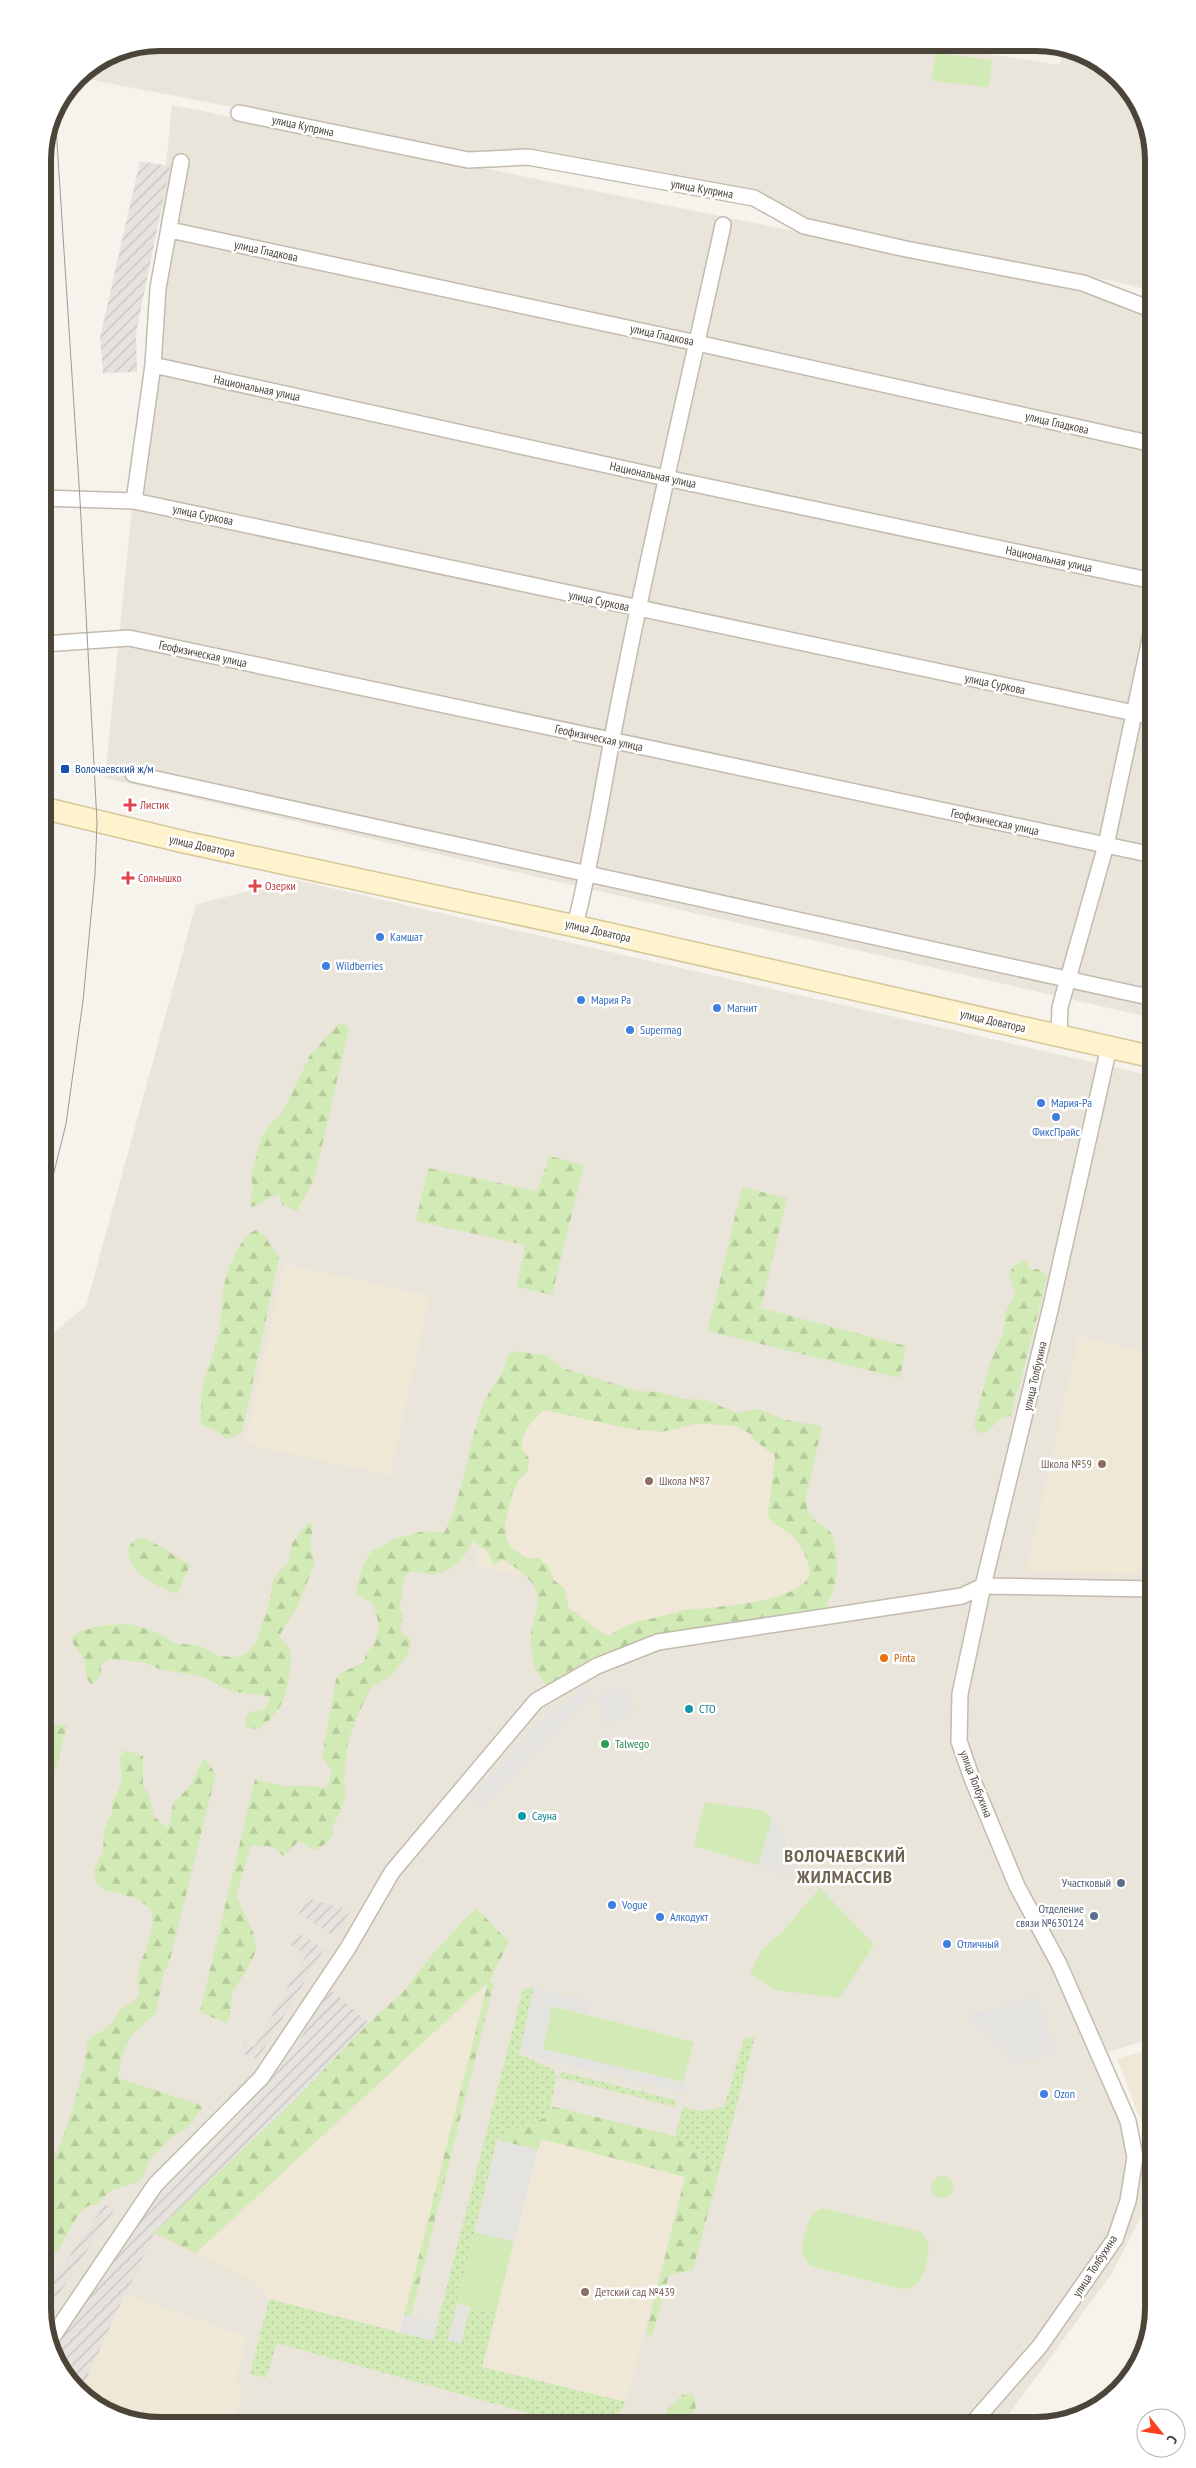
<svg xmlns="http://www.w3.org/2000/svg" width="1196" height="2468" viewBox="0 0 1196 2468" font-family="'PT Sans Narrow',sans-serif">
  <defs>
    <pattern id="industrial-furrows" width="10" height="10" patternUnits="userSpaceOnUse" patternTransform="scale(1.25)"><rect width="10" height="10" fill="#e6e2dd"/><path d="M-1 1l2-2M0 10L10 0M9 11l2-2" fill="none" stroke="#c7c3be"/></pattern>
    <pattern id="grass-dots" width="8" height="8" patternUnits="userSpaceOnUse" patternTransform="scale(1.25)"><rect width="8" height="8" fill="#d2eab5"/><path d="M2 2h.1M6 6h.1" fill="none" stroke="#b6ca9c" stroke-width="1.8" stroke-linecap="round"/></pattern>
    <pattern id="forest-firs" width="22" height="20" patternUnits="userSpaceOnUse" patternTransform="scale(1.25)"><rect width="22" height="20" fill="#d2eab5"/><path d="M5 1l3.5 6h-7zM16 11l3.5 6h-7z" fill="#b6ca9c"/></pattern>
  </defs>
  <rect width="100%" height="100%" fill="#f6f3ec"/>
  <!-- residential -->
  <path fill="#eae5da" d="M161 43H920L1060 65 1063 50 1107 67 1145 116 1153 161V291L1117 282 952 252 520 150 463 152 77 77 116 51Z
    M172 105 1153 304V1018L105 778Z
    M296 880 1153 1076V2038L1108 2052 1148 2165 1145 2209 1112 2273 1001 2425H153L89 2401 51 2352 43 2307V1358L48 1337 86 1306 196 904Z"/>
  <!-- industrial -->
  <path fill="url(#industrial-furrows)" d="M140 161 170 166 136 333 137 372 103 373 100 338Z
    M307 1898 350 1911 336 1937 299 1914Z
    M298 1932 324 1950 257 2060 240 2052 245 2042 254 2047 306 1955 290 1944Z
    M331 1990 369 2023 284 2111 154 2233 81 2391 51 2351 78 2307 145 2206 211 2147 265 2087 290 2055Z
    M105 2204 114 2210 44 2317 43 2294Z"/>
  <!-- education -->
  <path fill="#efe8d6" d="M284 1264 430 1296 390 1475 245 1444Z
    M1079 1336 1153 1355V1574L1026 1573Z
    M524 1369 814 1432 793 1530 830 1541 819 1609 576 1667 557 1595 536 1578 474 1565Z
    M488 1982 400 2332 269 2299 248 2279 196 2253Z
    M1153 2048V2152L1117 2059Z
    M541 2139 685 2176 626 2402 482 2367Z
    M125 2294 247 2337 236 2379 243 2390 233 2425H153L89 2401 81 2391Z"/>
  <!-- grass -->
  <path fill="url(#grass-dots)" d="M534 1988 519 2054 553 2069 557 2077 563 2072 675 2100 676 2107 557 2077 548 2117 498 2136 448 2340 461 2344 470 2307 496 2313 482 2367 626 2402 611 2425 553 2420 277 2343 266 2378 250 2374 269 2299 433 2341 523 1989Z
    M755 2036 719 2172 675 2136 683 2107 701 2111 724 2107 744 2039Z"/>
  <!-- forest -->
  <path fill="url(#forest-firs)" fill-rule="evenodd" d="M339 1024H344L349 1029 314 1180 297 1211 282 1205 279 1193 252 1207 250 1203 253 1188 251 1175 261 1139 270 1123 283 1112 310 1055Z
    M550 1156 584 1165 552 1295 517 1287 525 1245 416 1221 428 1168 537 1191Z
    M742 1187 787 1198 761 1308 906 1346 900 1378 708 1331Z
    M257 1230 263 1234 279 1258 242 1433 227 1439 214 1430 202 1425C199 1419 201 1413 201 1406 200 1382 212 1360 218 1336 222 1321 221 1306 223 1291 225 1275 241 1232 257 1230Z
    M1023 1260 1028 1263 1029 1270 1038 1269 1047 1277 1020 1383 1014 1399 1012 1415 1000 1419 988 1431 979 1434 974 1425 989 1366 1004 1330 1005 1313 1015 1294 1009 1274 1013 1267Z
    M514 1351 545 1355 563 1368 638 1391 658 1392 685 1399 706 1400 737 1413 758 1409 786 1420 820 1426 822 1427 806 1498C806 1525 823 1519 833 1536 840 1569 839 1583 823 1612L678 1633 549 1686C533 1677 530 1650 531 1633 532 1620 542 1604 536 1591 531 1577 516 1567 503 1560L493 1565 488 1551 472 1541C466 1559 447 1577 427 1574 421 1573 418 1571 411 1571L404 1576 400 1608 403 1614 400 1631 410 1639 411 1643 408 1653 392 1675 370 1689 357 1717 348 1742 344 1782 346 1798 332 1828 333 1833C329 1841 323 1847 314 1850L299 1841 283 1856 274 1847 251 1845 236 1896 254 1934 256 1951 247 1970 232 1992 230 2015 226 2023 200 2012 255 1779 288 1787 298 1785 327 1788 332 1771 322 1757 336 1679 341 1673 364 1662C365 1653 369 1652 373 1645 382 1631 378 1616 372 1603L355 1595 361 1571 371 1551 387 1544 390 1540 424 1531 444 1533C464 1493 467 1448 482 1407 489 1388 505 1375 508 1355ZM544 1410 631 1429 662 1432 695 1424 728 1425 738 1427 750 1434 754 1440 775 1456 768 1516C773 1525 777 1525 785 1530 797 1537 807 1555 809 1568 817 1603 708 1607 685 1610 678 1611 671 1614 663 1616 643 1620 628 1623 610 1635L604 1634 569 1608 564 1588 554 1580 548 1566 538 1558 527 1559 512 1548 506 1539 505 1522 513 1492 519 1480 528 1471 529 1458 522 1450C520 1433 532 1420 544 1410Z
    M310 1521C315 1528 311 1533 310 1541 310 1550 315 1557 314 1566L297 1607 279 1636 290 1650 291 1656C289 1689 286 1709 258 1729L247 1728 245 1720 250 1712 265 1709 270 1700 268 1696 230 1691 204 1677 159 1669 144 1662 109 1659 101 1665V1673L94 1684 90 1683 86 1677 85 1661 72 1642 73 1636 81 1631 105 1625 130 1624 153 1631 175 1643 200 1646 218 1656 237 1657 248 1652 256 1642 270 1601 272 1584 278 1572 288 1563 292 1543Z
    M146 1538 190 1565 177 1594C156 1586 128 1574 128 1548L135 1539Z
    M43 1723 67 1726 43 1817Z
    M124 1750 143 1756V1786L149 1795 154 1816 166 1828 169 1825 173 1804 190 1786 203 1760 205 1759 216 1774 170 1959 163 1976 156 2013 131 2035 121 2057 118 2078 198 2104 202 2108 188 2127 173 2136 153 2156 140 2181 110 2191 95 2206 90 2205C73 2212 68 2240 55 2253 38 2250 43 2169 43 2152L57 2154 73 2108 85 2062 87 2043 92 2036 103 2031 112 2023 120 2009 135 2001 140 1993C128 1966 162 1938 150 1908L136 1898 105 1890 98 1886 95 1879 94 1869 103 1852 104 1830 112 1813V1802L122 1783 120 1757Z
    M476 1908 509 1942 489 1981 494 1983 411 2316 404 2315 488 1982 196 2253 154 2233 291 2104 369 2023 404 1991 436 1950Z
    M550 2106 675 2136 719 2172 693 2270 669 2275 652 2336 646 2333 685 2177 541 2139 538 2150 498 2140 499 2136 547 2117Z
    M688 2393 693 2395 696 2405 691 2425H663L667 2417V2410L682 2395Z"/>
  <!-- park -->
  <path fill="#d2eab5" d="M935 53 992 60 989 87 932 81Z
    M705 1802 765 1811 772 1819 758 1865 694 1846Z
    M820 1888 874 1945 839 1998 775 1990 750 1974 761 1951 783 1931Z
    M552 2006 694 2042 683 2082 543 2049Z
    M931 2187a11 11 0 1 1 22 0a11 11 0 1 1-22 0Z
    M823 2208 921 2232 929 2244C928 2261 924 2290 902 2289L810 2266 802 2254C803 2239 806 2213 823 2208Z
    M475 2232 514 2242 496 2313 457 2304Z"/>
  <!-- parking -->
  <path fill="#e5e3e0" d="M589 1686 593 1693 481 1810 470 1798 529 1732 558 1706Z
    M624 1686 635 1713 606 1725 596 1698Z
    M772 1819 785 1838 793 1861 788 1876 758 1865Z
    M534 1988 590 2001 589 2014 552 2006 543 2049 683 2082 691 2094 519 2054Z
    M1036 1995 1057 2053 1018 2064 966 2016Z
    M498 2140 538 2150 514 2242 475 2232Z
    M457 2304 470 2307 461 2344 448 2341Z
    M404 2315 438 2323 433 2341 400 2332Z"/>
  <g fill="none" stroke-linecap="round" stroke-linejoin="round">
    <!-- minor casing -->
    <g stroke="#c2bbae" stroke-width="18">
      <path id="minor" d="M239 113 468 160 528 157 754 198 804 226 906 249 1083 283 1153 310
        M170 230 697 343 1153 444
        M153 365 666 478 1153 581
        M43 498 134 501 1153 717
        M134 501 153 365 158 288 181 162
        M43 644 129 638 1153 855
        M133 774 1153 998
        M575 926C596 842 607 757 625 673 655 523 690 375 723 225
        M1059 1036 1060 1007 1106 845 1153 625
        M49 2342 155 2185 261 2078 348 1948 392 1872 536 1701 597 1666 658 1642 962 1596 983 1586 1153 1589
        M971 2425 1040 2346 1115 2239 1128 2201 1135 2157 1128 2121 1059 1964 1017 1886 971 1776 959 1741 960 1694 983 1586 1051 1306 1109 1047"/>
    </g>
    <!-- secondary casing -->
    <g stroke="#d6c79b" stroke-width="24">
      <path id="secondary" d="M43 808 184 842 575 926 1153 1057"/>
    </g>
    <!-- minor -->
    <use href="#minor" stroke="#fff" stroke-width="15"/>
    <!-- secondary -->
    <use href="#secondary" stroke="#fff3cd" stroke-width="21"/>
    <!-- tram -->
    <path stroke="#9a9a9a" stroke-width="1" d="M43 1216 66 1124 83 1001 95 874 97 822 80 500 55 111"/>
  </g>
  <!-- markers -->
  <rect fill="#1a4fb4" stroke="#fff" stroke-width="2" x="60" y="764" width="10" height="10" rx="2.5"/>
  <g fill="#e0444e" stroke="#fff" stroke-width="2">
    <path d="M127.5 797.5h5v5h5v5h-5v5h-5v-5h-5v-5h5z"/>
    <path d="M125.5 870.5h5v5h5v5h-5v5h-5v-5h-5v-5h5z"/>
    <path d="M252.5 878.5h5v5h5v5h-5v5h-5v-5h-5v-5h5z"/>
  </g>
  <g fill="#3f7fe0" stroke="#fff" stroke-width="2">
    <circle cx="380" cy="937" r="5"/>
    <circle cx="326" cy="966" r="5"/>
    <circle cx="581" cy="1000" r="5"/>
    <circle cx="717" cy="1008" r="5"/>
    <circle cx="630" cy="1030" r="5"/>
    <circle cx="1041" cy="1103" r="5"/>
    <circle cx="1056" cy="1117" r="5"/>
    <circle cx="612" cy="1905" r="5"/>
    <circle cx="660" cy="1917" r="5"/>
    <circle cx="947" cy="1944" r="5"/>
    <circle cx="1044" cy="2094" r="5"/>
  </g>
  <g fill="#8d6e63" stroke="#fff" stroke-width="2">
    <circle cx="1102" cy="1464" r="5"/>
    <circle cx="649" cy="1481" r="5"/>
    <circle cx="585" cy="2292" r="5"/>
  </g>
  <circle fill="#e8710a" stroke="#fff" stroke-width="2" cx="884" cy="1658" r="5"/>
  <g fill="#0f9aa8" stroke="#fff" stroke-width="2">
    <circle cx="689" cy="1709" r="5"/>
    <circle cx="522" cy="1816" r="5"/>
  </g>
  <circle fill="#2e9e5b" stroke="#fff" stroke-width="2" cx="605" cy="1744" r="5"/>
  <g fill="#5c6f8a" stroke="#fff" stroke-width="2">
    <circle cx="1121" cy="1883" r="5"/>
    <circle cx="1094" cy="1916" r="5"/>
  </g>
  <g text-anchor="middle" stroke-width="5" stroke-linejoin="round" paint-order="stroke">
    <!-- street labels -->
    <g font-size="12" fill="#4b4439" stroke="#fff">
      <text transform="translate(303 126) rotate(12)" y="4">улица Куприна</text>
      <text transform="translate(702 189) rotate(10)" y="4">улица Куприна</text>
      <text transform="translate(266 251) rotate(12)" y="4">улица Гладкова</text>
      <text transform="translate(662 335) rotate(12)" y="4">улица Гладкова</text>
      <text transform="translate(257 388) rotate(12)" y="4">Национальная улица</text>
      <text transform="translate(1057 423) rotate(13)" y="4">улица Гладкова</text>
      <text transform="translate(653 475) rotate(12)" y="4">Национальная улица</text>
      <text transform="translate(203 515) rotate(12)" y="4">улица Суркова</text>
      <text transform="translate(1049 559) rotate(12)" y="4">Национальная улица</text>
      <text transform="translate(599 601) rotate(12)" y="4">улица Суркова</text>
      <text transform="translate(203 654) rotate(12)" y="4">Геофизическая улица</text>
      <text transform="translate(995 684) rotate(12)" y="4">улица Суркова</text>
      <text transform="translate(599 738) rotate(12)" y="4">Геофизическая улица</text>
      <text transform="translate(995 822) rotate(12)" y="4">Геофизическая улица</text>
      <text transform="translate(202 846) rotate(12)" y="4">улица Доватора</text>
      <text transform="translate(598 931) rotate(13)" y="4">улица Доватора</text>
      <text transform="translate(993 1021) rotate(13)" y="4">улица Доватора</text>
      <text transform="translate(1035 1376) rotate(-77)" y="4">улица Толбухина</text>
      <text transform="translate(976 1784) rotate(69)" y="4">улица Толбухина</text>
      <text transform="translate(1095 2266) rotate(-57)" y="4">улица Толбухина</text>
    </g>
    <!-- transit labels -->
    <g font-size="12" fill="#164399" stroke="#fff" text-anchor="start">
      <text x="75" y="773">Волочаевский ж/м</text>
    </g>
    <!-- health labels -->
    <g font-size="12" fill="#be3a42" stroke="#fff" text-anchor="start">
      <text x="140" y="809">Листик</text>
      <text x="138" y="882">Солнышко</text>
      <text x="265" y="890">Озерки</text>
    </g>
    <!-- shop labels -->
    <g font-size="12" fill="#366cbe" stroke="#fff" text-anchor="start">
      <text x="390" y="941">Камшат</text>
      <text x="336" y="970">Wildberries</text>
      <text x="591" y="1004">Мария Ра</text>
      <text x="727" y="1012">Магнит</text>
      <text x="640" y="1034">Supermag</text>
      <text x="1051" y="1107">Мария-Ра</text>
      <text x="1056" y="1136" text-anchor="middle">ФиксПрайс</text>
      <text x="622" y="1909">Vogue</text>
      <text x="670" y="1921">Алкодукт</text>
      <text x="957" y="1948">Отличный</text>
      <text x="1054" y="2098">Ozon</text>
    </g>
    <!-- education labels -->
    <g font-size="12" fill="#785e54" stroke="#fff" text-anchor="start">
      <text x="1092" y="1468" text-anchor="end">Школа №59</text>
      <text x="659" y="1485">Школа №87</text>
      <text x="595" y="2296">Детский сад №439</text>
    </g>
    <!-- food labels -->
    <g font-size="12" fill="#c56008" stroke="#fff" text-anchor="start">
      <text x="894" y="1662">Pinta</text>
    </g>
    <!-- culture labels -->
    <g font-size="12" fill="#0d838f" stroke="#fff" text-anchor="start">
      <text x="699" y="1713">СТО</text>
      <text x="532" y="1820">Сауна</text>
    </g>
    <!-- leisure labels -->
    <g font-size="12" fill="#27864d" stroke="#fff" text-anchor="start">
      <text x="615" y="1748">Talwego</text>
    </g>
    <!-- service labels -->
    <g font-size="12" fill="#4e5e75" stroke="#fff" text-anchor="end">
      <text x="1111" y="1887">Участковый</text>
      <text x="1084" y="1913">Отделение<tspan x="1084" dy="14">связи №630124</tspan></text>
    </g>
    <!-- district labels -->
    <g font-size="18" font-weight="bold" letter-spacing="1" fill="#6e6250" stroke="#fff">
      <text x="845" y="1862">ВОЛОЧАЕВСКИЙ<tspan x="845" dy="21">ЖИЛМАССИВ</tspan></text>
    </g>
  </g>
  <!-- crop -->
  <path d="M0 0H1196V2468H0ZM160 51H1036A109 109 0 0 1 1145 160V2308A109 109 0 0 1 1036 2417H160A109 109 0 0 1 51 2308V160A109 109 0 0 1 160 51Z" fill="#fff" fill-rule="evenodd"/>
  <path fill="none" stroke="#4b4439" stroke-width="6" d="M160 51H1036A109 109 0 0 1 1145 160V2308A109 109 0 0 1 1036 2417H160A109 109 0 0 1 51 2308V160A109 109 0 0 1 160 51Z"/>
  <!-- north arrow -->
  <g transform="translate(1161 2433) rotate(120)"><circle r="24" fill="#ffffff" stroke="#b7b4b0"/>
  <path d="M0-4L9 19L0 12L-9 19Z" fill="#fc3f1d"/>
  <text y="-8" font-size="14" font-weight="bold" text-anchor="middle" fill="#4b4439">С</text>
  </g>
</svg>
